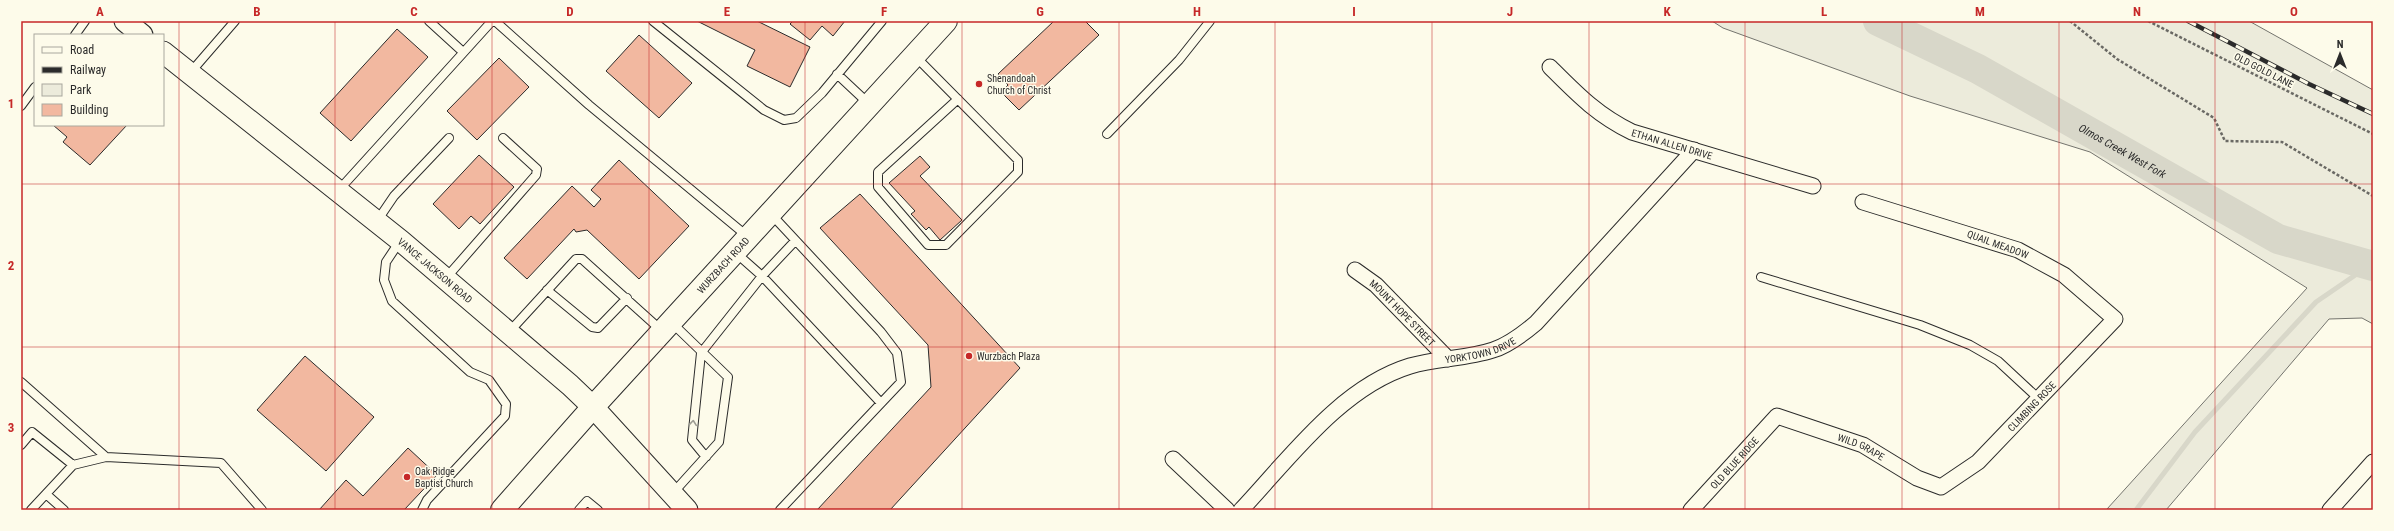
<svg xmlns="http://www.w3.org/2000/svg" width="2394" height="531" viewBox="0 0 2394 531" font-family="'Roboto Condensed',sans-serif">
  <rect width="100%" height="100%" fill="#fdfbea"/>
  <!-- green -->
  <path fill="#ecebdb" stroke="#74746e" d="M1712 21H2249L2373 90V324L2362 318 2329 319 2166 510 2107 509 2307 288 2090 152 1910 96 1723 28Z"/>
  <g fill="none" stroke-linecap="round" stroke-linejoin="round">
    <!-- stream -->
    <path stroke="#d8d7c9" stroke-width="5" d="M2136 510 2195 432 2316 302 2370 265"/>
    <!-- river -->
    <path stroke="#d8d7c9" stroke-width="30" id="s1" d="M1878 21 1978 69 2278 239 2373 266"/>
  </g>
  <!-- building -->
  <path fill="#f2b8a0" stroke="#2b2b2b" d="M697 21H757L810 47 790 87 747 66 755 50Z
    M793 21H845L833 36 822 26 810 40 790 24Z
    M1054 21H1085L1099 35 1019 110 1001 92 1008 85 998 74Z
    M397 29 428 57 351 141 320 113Z
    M639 35 692 83 659 118 606 71Z
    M499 58 529 87 477 140 447 111Z
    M53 125H127L90 165 63 142 67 137Z
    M479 155 514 187 480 224 471 216 459 229 433 204Z
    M920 156 930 167 920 176 962 220 940 240 929 227 926 230 911 214 915 211 889 183Z
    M619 160 689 226 639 279 587 230 576 232 574 229 527 279 504 258 572 186 594 207 601 199 591 190Z
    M860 194 1020 368 890 510H817L931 387 928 345 820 228Z
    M305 356 374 417 326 471 257 410Z
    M408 448 437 475 404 510H319L346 480 363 496Z"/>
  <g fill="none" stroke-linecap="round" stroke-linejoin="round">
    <!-- service casing -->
    <g stroke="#2b2b2b" stroke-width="10">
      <path id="service" d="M429 21 463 52
        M495 21 589 105 747 236
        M653 21 764 110 784 120 796 118 822 93 882 21
        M75 35 85 21
        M915 56 1018 160V172L946 245H928L878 187V172L958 99
        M190 73 235 21
        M837 74 869 104
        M21 106 35 87
        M1107 134 1179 60 1210 21
        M338 191 492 21
        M771 214 881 332 897 353 901 382 780 510
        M377 221 394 196 449 138
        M400 241 386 262 384 280 392 301 470 372 489 380 506 404 505 416 427 500 422 510
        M736 253 762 276 881 403
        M1761 277 1920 325 1970 345 1998 361 2039 399
        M446 278 536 175 537 169 503 138
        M547 290 592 327 598 328 627 298
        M671 322 728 377 719 442 673 493
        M509 332 576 259H582L662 331
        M21 382 106 457
        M21 445 32 432 73 465
        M706 457 692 440 701 353 762 276 795 241
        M46 494 64 510
        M31 510 73 465 106 457 221 463 262 510
        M579 510 587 501 598 510"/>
    </g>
    <!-- minor casing -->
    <g stroke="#2b2b2b" stroke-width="17">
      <g id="minor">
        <path id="s2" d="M1550 67C1577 94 1597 115 1632 132L1813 186"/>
        <path id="s3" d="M1355 270 1376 285 1448 359"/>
        <path d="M1173 459 1227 510"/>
        <path id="s4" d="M1241 510C1289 459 1341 387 1410 366 1437 358 1466 359 1493 350 1509 345 1523 334 1536 323L1694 150"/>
        <path id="s5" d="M1691 510 1777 416 1863 445 1917 478 1941 487 1978 462 2115 319 2064 275 2018 250 1863 202"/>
        <path d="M2330 510 2373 462"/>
      </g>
    </g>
    <!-- secondary casing -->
    <g stroke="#2b2b2b" stroke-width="23">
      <g id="secondary">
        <path d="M125 21 142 35"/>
        <path id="s6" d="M163 52 401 241 570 385 593 407 687 510"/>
      </g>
    </g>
    <!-- primary casing -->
    <g stroke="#2b2b2b" stroke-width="24">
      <g id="primary">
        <path id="s7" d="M502 510 593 407 946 21"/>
      </g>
    </g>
    <!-- path -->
    <path stroke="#6a6964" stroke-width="2.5" stroke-dasharray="3 2" stroke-linecap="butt" d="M2070 21 2117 59 2214 118 2225 141 2282 142 2373 196
      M2148 21 2373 134"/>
    <!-- service -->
    <use href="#service" stroke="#fdfbea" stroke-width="8"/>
    <!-- minor -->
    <use href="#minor" stroke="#fdfbea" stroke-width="15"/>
    <!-- secondary -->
    <use href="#secondary" stroke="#fdfbea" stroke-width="21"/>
    <!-- primary -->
    <use href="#primary" stroke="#fdfbea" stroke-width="22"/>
    <!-- rail casing -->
    <g stroke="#2b2b2b" stroke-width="4.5">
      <path id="rail" d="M2188 21 2309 84 2373 114"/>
    </g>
    <!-- rail -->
    <use href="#rail" stroke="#fdfbea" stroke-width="3" stroke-dasharray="9" stroke-linecap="butt"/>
  </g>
  <!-- one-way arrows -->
  <defs><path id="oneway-chevron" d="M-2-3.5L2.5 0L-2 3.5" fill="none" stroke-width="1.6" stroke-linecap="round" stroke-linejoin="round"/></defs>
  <use stroke="#9e9d94" href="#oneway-chevron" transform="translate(693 423) rotate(-84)"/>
  <!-- grid -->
  <path fill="none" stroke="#c62828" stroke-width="1" stroke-opacity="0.55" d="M179 21V510M335 21V510M492 21V510M649 21V510M805 21V510M962 21V510M1119 21V510M1275 21V510M1432 21V510M1589 21V510M1745 21V510M1902 21V510M2059 21V510M2215 21V510M21 184H2373M21 347H2373"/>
  <!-- markers -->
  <g fill="#c62828" stroke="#fdfbea" stroke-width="1.5">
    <circle cx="979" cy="84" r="4"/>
    <circle cx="969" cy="356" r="4"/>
    <circle cx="407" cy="477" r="4"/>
  </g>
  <g text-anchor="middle" stroke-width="3" stroke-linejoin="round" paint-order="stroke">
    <!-- street labels -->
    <g font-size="10" fill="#2b2b2b" stroke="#fdfbea">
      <text transform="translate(2264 70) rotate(27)" y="4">OLD GOLD LANE</text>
      <text dy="4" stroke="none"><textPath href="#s2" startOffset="147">ETHAN ALLEN DRIVE</textPath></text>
      <text transform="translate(1998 244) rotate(20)" y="4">QUAIL MEADOW</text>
      <text dy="4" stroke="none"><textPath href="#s7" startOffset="330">WURZBACH ROAD</textPath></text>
      <text dy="4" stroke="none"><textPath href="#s6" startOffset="349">VANCE JACKSON ROAD</textPath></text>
      <text dy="4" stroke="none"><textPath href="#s3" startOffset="64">MOUNT HOPE STREET</textPath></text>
      <text dy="4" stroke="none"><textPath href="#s4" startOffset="297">YORKTOWN DRIVE</textPath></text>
      <text dy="4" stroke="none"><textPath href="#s5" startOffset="429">CLIMBING ROSE</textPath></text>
      <text dy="4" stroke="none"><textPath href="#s5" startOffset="217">WILD GRAPE</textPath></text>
      <text dy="4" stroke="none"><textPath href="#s5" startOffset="64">OLD BLUE RIDGE</textPath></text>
    </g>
    <!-- poi labels -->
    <g font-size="10" fill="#2b2b2b" stroke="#fdfbea" text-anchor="start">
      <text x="987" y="82">Shenandoah<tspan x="987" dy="12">Church of Christ</tspan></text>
      <text x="977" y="360">Wurzbach Plaza</text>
      <text x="415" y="475">Oak Ridge<tspan x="415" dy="12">Baptist Church</tspan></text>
    </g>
    <!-- water labels -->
    <g font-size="11" font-style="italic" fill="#2b2b2b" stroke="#fdfbea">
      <text dy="4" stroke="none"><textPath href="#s1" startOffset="277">Olmos Creek West Fork</textPath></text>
    </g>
  </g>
  <!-- border -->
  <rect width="2394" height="531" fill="none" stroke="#fdfbea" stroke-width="44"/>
  <!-- legend -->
  <rect x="34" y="34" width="130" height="92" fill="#fdfbea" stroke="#a9a89e"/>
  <rect x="42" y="47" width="20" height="6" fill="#fdfbea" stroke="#a9a89e"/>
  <text x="70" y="54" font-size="12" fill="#2b2b2b">Road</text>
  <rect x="42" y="67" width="20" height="6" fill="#2b2b2b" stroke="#a9a89e"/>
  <text x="70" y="74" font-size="12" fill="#2b2b2b">Railway</text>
  <rect x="42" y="84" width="20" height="12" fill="#ecebdb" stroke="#a9a89e"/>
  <text x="70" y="94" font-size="12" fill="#2b2b2b">Park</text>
  <rect x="42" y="104" width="20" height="12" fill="#f2b8a0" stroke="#a9a89e"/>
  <text x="70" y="114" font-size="12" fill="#2b2b2b">Building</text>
  <!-- north arrow -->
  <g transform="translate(2340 54)" stroke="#fdfbea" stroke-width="3" paint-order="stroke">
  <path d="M0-3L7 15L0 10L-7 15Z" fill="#2b2b2b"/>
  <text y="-6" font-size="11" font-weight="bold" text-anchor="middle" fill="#2b2b2b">N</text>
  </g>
  <rect x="22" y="22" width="2350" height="487" fill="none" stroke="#c62828" stroke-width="1.5"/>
  <g font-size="13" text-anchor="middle" font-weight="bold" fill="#c62828">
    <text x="100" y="16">A</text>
    <text x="257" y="16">B</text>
    <text x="414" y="16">C</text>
    <text x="570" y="16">D</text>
    <text x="727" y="16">E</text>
    <text x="884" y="16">F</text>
    <text x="1040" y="16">G</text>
    <text x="1197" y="16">H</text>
    <text x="1354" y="16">I</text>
    <text x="1510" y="16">J</text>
    <text x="1667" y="16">K</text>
    <text x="1824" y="16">L</text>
    <text x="1980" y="16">M</text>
    <text x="2137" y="16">N</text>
    <text x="2294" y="16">O</text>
    <text x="11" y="108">1</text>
    <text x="11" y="270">2</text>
    <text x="11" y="432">3</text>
  </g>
</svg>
